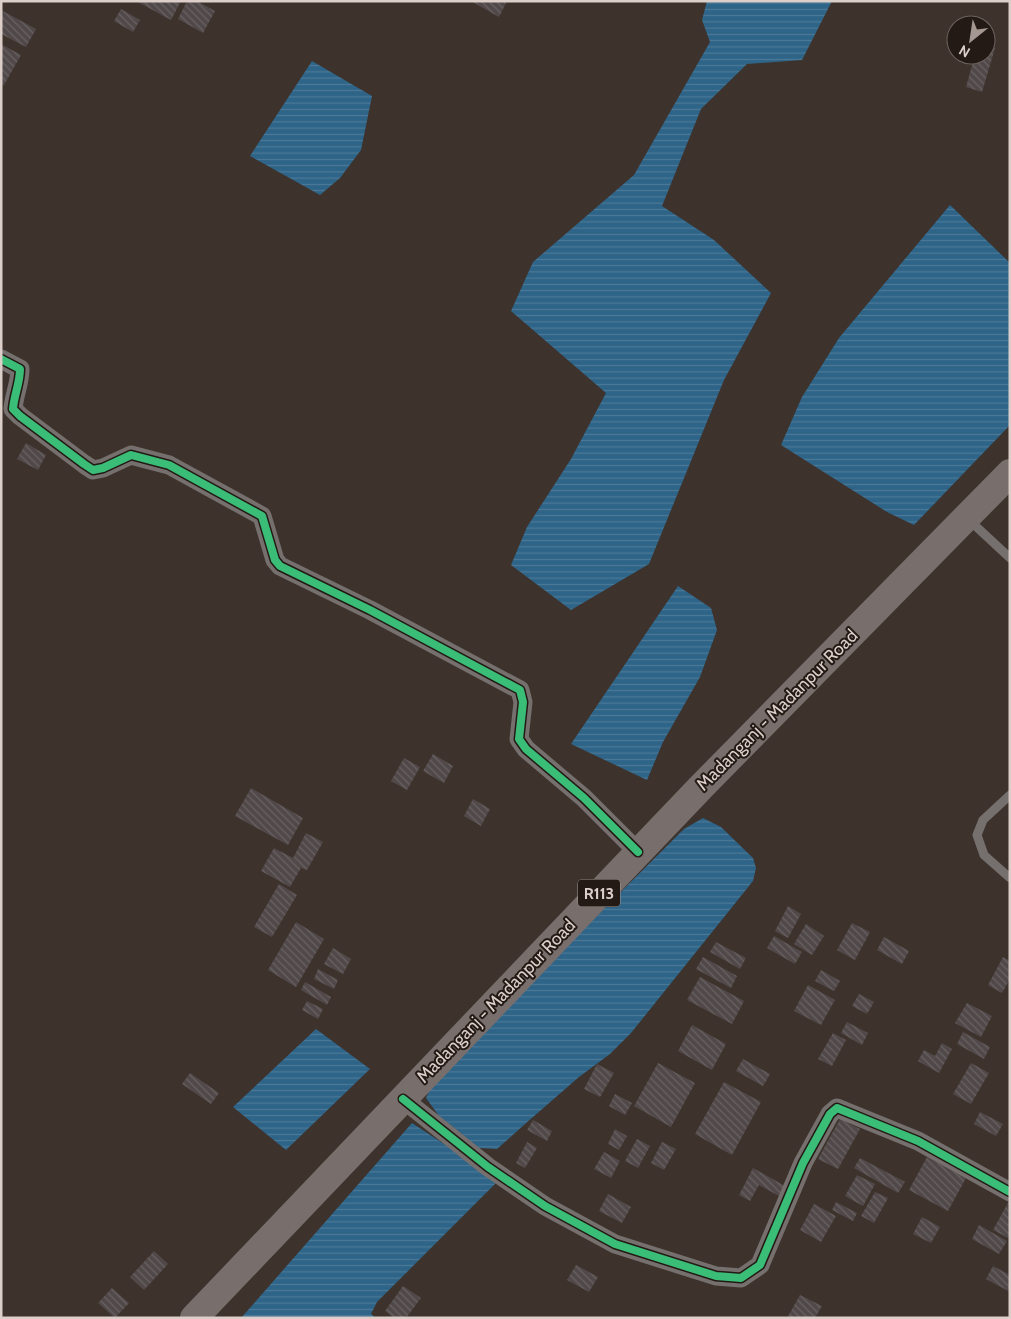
<svg xmlns="http://www.w3.org/2000/svg" width="1011" height="1319" viewBox="0 0 1011 1319" font-family="Cabin,sans-serif">
  <defs>
    <pattern id="water-rules" width="6" height="5" patternUnits="userSpaceOnUse" patternTransform="scale(1.25)"><rect width="6" height="5" fill="#2e6488"/><path d="M0 2.5h6" fill="none" stroke="#4c7997"/></pattern>
    <pattern id="building-back-hatch" width="6" height="6" patternUnits="userSpaceOnUse" patternTransform="scale(1.25)"><rect width="6" height="6" fill="#514949"/><path d="M-1 5l2 2M0 0l6 6M5-1l2 2" fill="none" stroke="#696262"/></pattern>
  </defs>
  <rect width="100%" height="100%" fill="#3d322c"/>
  <!-- water -->
  <path fill="url(#water-rules)" d="M707 1H832L802 60 747 64 701 109 662 206 714 240 771 293 724 380 649 564 571 610 511 565 527 527 571 459 606 393 511 311 533 262 634 175 710 42 702 20Z
    M312 61 372 96 361 150 340 178 320 195 250 156Z
    M950 205 1010 263V425L914 525 887 512 781 445 802 397 839 338Z
    M678 586 711 608 717 630 700 677 663 742 647 780 571 744Z
    M703 818 721 827 753 858 756 868 753 881 631 1033 610 1054 579 1077 525 1124 497 1149 479 1148 439 1116 426 1098 436 1076 684 829Z
    M316 1029 370 1069 286 1150 233 1107Z
    M412 1123 499 1180 377 1302 371 1314 376 1318H241Z"/>
  <!-- building -->
  <path fill="url(#building-back-hatch)" d="M136 1H181L171 20Z
    M187 1H197L215 11 203 33 178 19Z
    M471 1H507L499 17Z
    M121 9 140 20 133 32 114 21Z
    M1 10 36 29 26 47 1 34Z
    M1 44 21 55 4 85 1 84Z
    M986 45 995 48 982 92 966 87 975 55H986Z
    M26 443 46 455 38 470 17 459Z
    M433 754 453 766 444 783 423 771Z
    M404 758 420 767 407 790 391 781Z
    M251 788 303 818 288 845 235 816Z
    M473 799 490 809 481 826 464 816Z
    M306 833 323 842 307 870 301 868 290 887 261 871 274 848 293 858Z
    M279 884 297 895 272 937 254 927Z
    M788 906 801 914 788 938 775 931Z
    M296 922 324 939 296 987 268 970Z
    M852 923 870 932 855 960 837 950Z
    M806 924 824 936 812 955 794 944Z
    M774 936 802 952 795 964 767 948Z
    M884 937 909 951 902 964 877 950Z
    M716 942 746 958 740 969 710 952Z
    M333 948 351 959 343 974 324 964Z
    M703 957 737 976 731 988 696 969Z
    M1003 957 1010 961V979L1002 993 988 985Z
    M318 969 338 980 334 989 314 979Z
    M821 970 840 981 834 991 815 981Z
    M700 977 744 1001 732 1024 687 1000Z
    M305 982 331 997 327 1005 301 990Z
    M808 985 835 1000 821 1025 794 1011Z
    M859 994 874 1002 867 1014 852 1006Z
    M307 1001 323 1009 318 1019 302 1010Z
    M967 1003 992 1016 981 1037 955 1023Z
    M847 1022 868 1033 862 1045 841 1033Z
    M692 1025 726 1044 712 1070 678 1051Z
    M963 1032 990 1047 984 1059 957 1044Z
    M833 1033 846 1040 832 1066 818 1059Z
    M942 1043 952 1049 939 1073 918 1061 924 1050 935 1056Z
    M743 1059 770 1074 763 1086 736 1071Z
    M658 1063 695 1083 671 1127 634 1106Z
    M971 1063 989 1073 971 1104 953 1094Z
    M597 1064 614 1073 600 1097 584 1089Z
    M190 1073 219 1093 211 1104 182 1084Z
    M724 1082 761 1102 732 1155 695 1134Z
    M615 1094 632 1103 625 1115 609 1106Z
    M980 1112 1003 1124 996 1136 974 1124Z
    M840 1119 860 1129 838 1169 818 1159Z
    M533 1120 552 1131 547 1141 527 1130Z
    M615 1129 627 1136 619 1150 608 1144Z
    M637 1139 650 1146 638 1168 625 1161Z
    M527 1142 537 1148 525 1168 516 1163Z
    M662 1142 676 1149 664 1170 651 1163Z
    M604 1152 620 1161 611 1178 594 1169Z
    M927 1157 966 1178 948 1211 909 1190Z
    M860 1158 905 1182 898 1193 854 1168Z
    M753 1168 785 1186 779 1196 759 1185 750 1201 739 1195Z
    M857 1175 875 1184 863 1206 845 1196Z
    M875 1192 888 1198 874 1223 861 1216Z
    M608 1194 631 1207 622 1223 599 1211Z
    M1010 1199V1235L1008 1238 993 1230Z
    M836 1202 857 1213 853 1221 832 1210Z
    M814 1204 836 1216 821 1242 800 1230Z
    M922 1217 940 1227 931 1243 913 1234Z
    M979 1225 1007 1241 999 1254 972 1239Z
    M154 1251 168 1264 144 1290 130 1277Z
    M576 1265 598 1277 589 1292 567 1280Z
    M993 1266 1010 1275V1292L986 1279Z
    M403 1286 421 1298 406 1318H394L385 1311Z
    M112 1288 129 1303 115 1318 98 1303Z
    M800 1295 822 1306 815 1318H787Z"/>
  <g fill="none" stroke-linecap="round" stroke-linejoin="round">
    <!-- service -->
    <path stroke="#756f6e" stroke-width="9" d="M968 519 1010 558
      M1010 795 983 820 977 835 984 855 1010 878"/>
    <!-- minor -->
    <path stroke="#756f6e" stroke-width="19" d="M1 359 20 369C20 383 14 395 13 409L20 416 84 464 93 470 103 468 131 455 169 465 262 516 275 560 280 566 370 610 520 690 523 702 519 739 526 749 584 798 638 852
      M403 1099 488 1167 545 1206 615 1244 716 1276 741 1278 760 1265 803 1163 830 1114 837 1108 918 1141 1010 1192"/>
    <!-- primary -->
    <path stroke="#786f6d" stroke-width="28" d="M194 1318 701 787 1010 473"/>
    <!-- cycleway casing -->
    <g stroke="#231a15" stroke-width="11">
      <path id="cycleway" d="M1 359 20 369C20 383 14 395 13 409L20 416 84 464 93 470 103 468 131 455 169 465 262 516 275 560 280 566 370 610 520 690 523 702 519 739 526 749 584 798 638 852
        M403 1099 488 1167 545 1206 615 1244 716 1276 741 1278 760 1265 803 1163 830 1114 837 1108 918 1141 1010 1192"/>
    </g>
    <!-- cycleway -->
    <use href="#cycleway" stroke="#3abd76" stroke-width="8"/>
  </g>
  <g text-anchor="middle" stroke-width="4" stroke-linejoin="round" paint-order="stroke">
    <!-- shield labels -->
    <rect fill="#231a15" stroke="#a49892" stroke-width="1" x="578" y="879.5" width="42" height="27" rx="4"/>
    <g font-size="16" font-weight="bold" fill="#dccec8">
      <text x="599" y="899">R113</text>
    </g>
    <!-- street labels -->
    <g font-size="18" fill="#dccec8" stroke="#231a15">
      <text transform="translate(777 710) rotate(-45)" y="6">Madanganj - Madanpur Road</text>
      <text transform="translate(496 1001) rotate(-46)" y="6">Madanganj - Madanpur Road</text>
    </g>
  </g>
  <!-- border -->
  <rect width="1011" height="1319" fill="none" stroke="#dccec8" stroke-width="5"/>
  <!-- north arrow -->
  <g transform="translate(971 40) rotate(210)"><circle r="24" fill="#231a15" stroke="#6d625d"/>
  <path d="M0-4L9 19L0 12L-9 19Z" fill="#a49791"/>
  <text y="-8" font-size="14" font-weight="bold" text-anchor="middle" fill="#dccec8">N</text>
  </g>
</svg>
